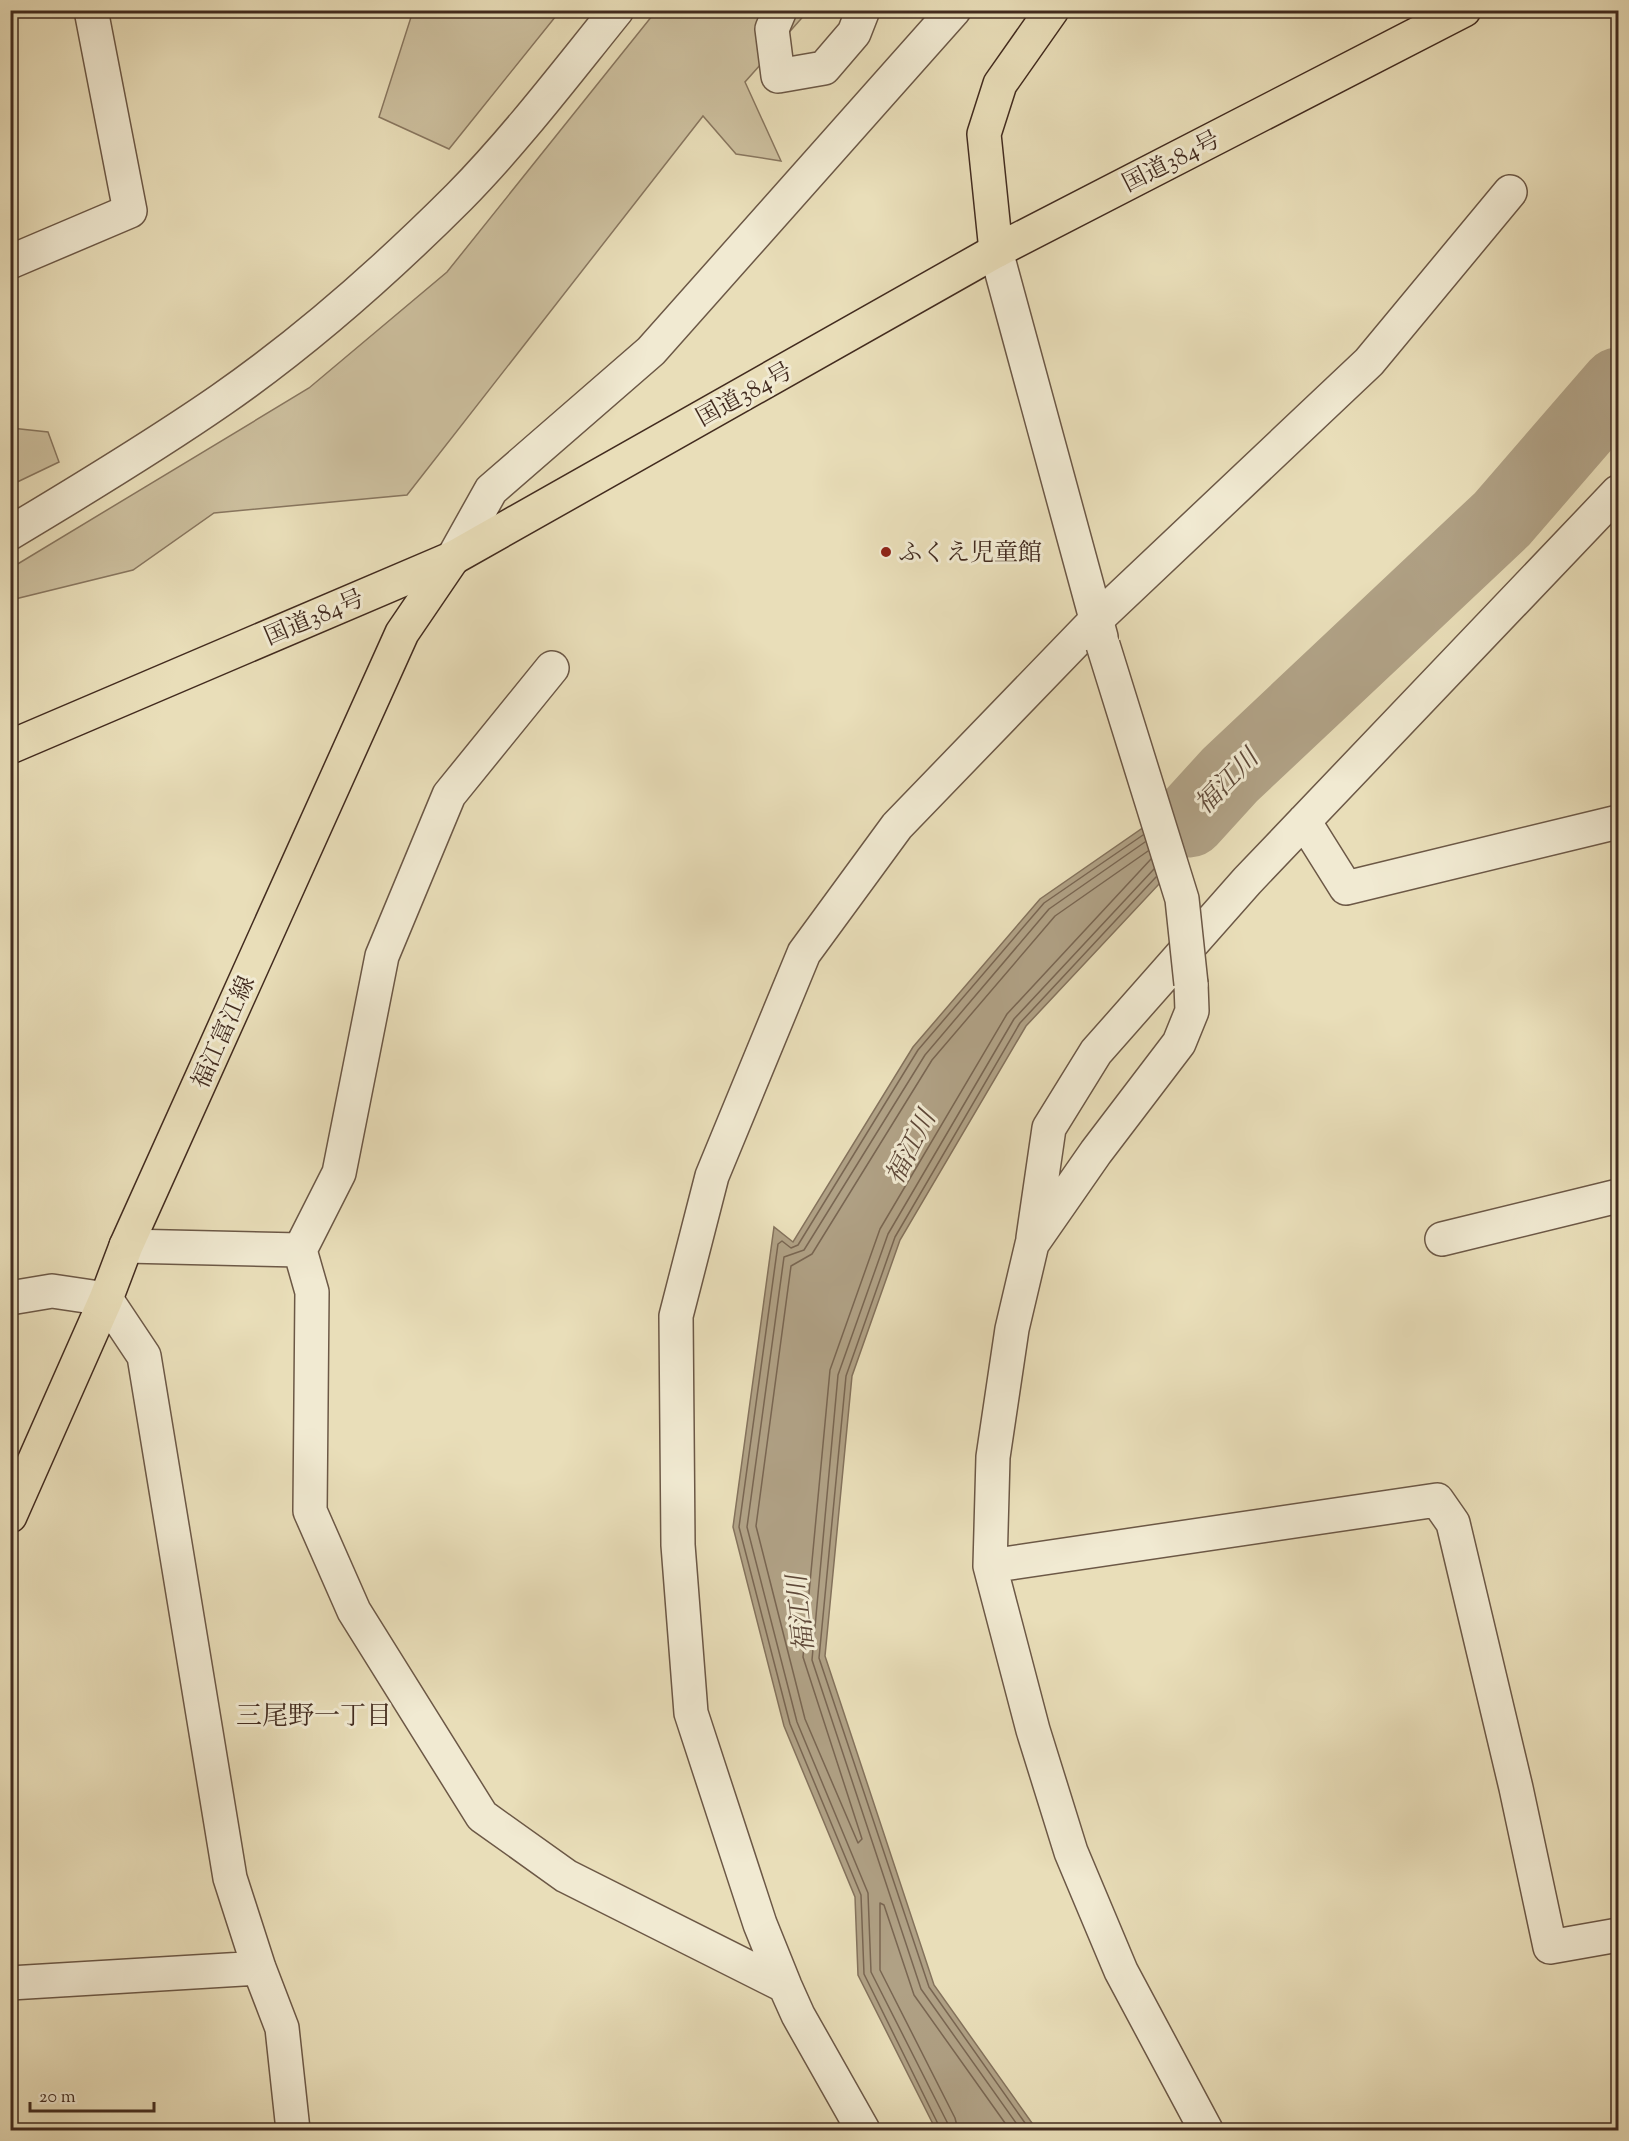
<svg xmlns="http://www.w3.org/2000/svg" width="1629" height="2141" viewBox="0 0 1629 2141" font-family="'Sorts Mill Goudy','Noto Serif JP',serif">
  <rect width="100%" height="100%" fill="#e9deb9"/>
  <filter id="stains"><feTurbulence type="fractalNoise" baseFrequency=".00333" numOctaves="4"/><feColorMatrix values="0 0 0 0 .2 0 0 0 0 .09 0 0 0 0 .02 0 0 0 .5 -.17"/></filter>
  <radialGradient id="worn" r=".72"><stop offset=".6" stop-color="#630" stop-opacity="0"/><stop offset="1" stop-color="#630" stop-opacity=".3"/></radialGradient>
  <!-- green -->
  <path fill="#cdc09f" stroke="#88765f" stroke-width="1.5" d="M413 11V10L560 11 449 149 379 117Z
    M656 11H808L745 82 781 161 736 154 703 116 407 495 214 513 133 570 11 600V568L309 388 447 272Z
    M11 428 48 432 59 462 11 485Z"/>
  <!-- water -->
  <path fill="#b0a185" stroke="#84725c" stroke-width="1.5" d="M1339 692 1026 1026 900 1240 852 1376 825 1656 934 1985 1037 2130H936L858 1975 855 1897 784 1726 733 1527 774 1227 793 1242 913 1047 1040 899Z"/>
  <g fill="none" stroke-linecap="round" stroke-linejoin="round">
    <!-- shore -->
    <path stroke="#796652" stroke-width="1.5" d="M1174 813 1272 745 1276 746V750L1185 847
      M1176 821 1219 791 1223 792 1182 839
      M1148 851 1055 916 932 1060 812 1254 791 1266 756 1526 805 1719 858 1843 862 1839 803 1657 830 1370 880 1229 1007 1014 1151 859
      M941 2130 864 1974 861 1895 790 1724 739 1527 778 1244 782 1241 791 1248 798 1245 918 1050 1044 903 1143 835
      M949 2130 947 2122 871 1972 868 1893 797 1722 747 1527 784 1257 804 1250 925 1055 1049 909 1145 842
      M958 2130 955 2118 880 1970V1903L884 1905 914 1995 1010 2130
      M1021 2130 921 1989 812 1660 838 1375 888 1234 1014 1019 1154 869
      M1030 2130 929 1987 819 1658 846 1376 895 1237 1020 1023 1156 877"/>
    <!-- river -->
    <path stroke="#b0a185" stroke-width="75" d="M1189 820 1230 775 1502 519 1618 385"/>
    <!-- minor casing -->
    <g stroke="#6c5846" stroke-width="36">
      <path id="minor" d="M780 10 772 29 778 76 824 68 854 33 863 10
        M996 251 1101 637
        M10 262 130 211 91 10
        M10 533C82 490 153 447 221 400 306 341 386 270 459 197 516 139 566 73 617 10
        M453 558 491 490 651 351 954 10
        M1304 821 1346 888 1618 822
        M1191 984 1192 1011 1179 1043 1096 1152 1032 1244 1012 1329 993 1457 990 1566 1033 1730 1071 1852 1121 1971 1206 2130
        M1033 1238 1049 1128 1096 1052 1247 881 1618 492
        M1442 1239 1618 1196
        M126 1246 300 1250 339 1173 382 956 449 795 552 668
        M300 1250 312 1292 310 1511 354 1611 482 1816 566 1876 785 1986
        M10 1298 52 1291 106 1299 144 1356 230 1878 259 1968 282 2028 293 2130
        M990 1566 1437 1500 1453 1523 1516 1788 1550 1947 1618 1935
        M10 1983 259 1968
        M863 2130 798 2015 785 1986 760 1924 691 1713 678 1545 676 1316 712 1176 804 953 897 826 1096 620 1369 362 1510 192"/>
    </g>
    <!-- major casing -->
    <g stroke="#422b1f" stroke-width="36">
      <path id="major" d="M996 251 984 134 1000 84 1052 10
        M10 1516 106 1299 126 1246 402 633 453 558"/>
    </g>
    <!-- highway casing -->
    <g stroke="#422b1f" stroke-width="36">
      <path id="highway" d="M10 747 453 558 996 251 1464 10"/>
    </g>
    <!-- minor -->
    <use href="#minor" stroke="#f1ead2" stroke-width="33"/>
    <!-- major -->
    <use href="#major" stroke="#e9deb9" stroke-width="33"/>
    <!-- highway -->
    <use href="#highway" stroke="#e9deb9" stroke-width="33"/>
    <!-- minor-bridge casing -->
    <g stroke="#6c5846" stroke-width="36" stroke-linecap="butt">
      <path id="minor-bridge" d="M1103 645 1182 899 1191 984"/>
    </g>
    <!-- minor-bridge -->
    <use href="#minor-bridge" stroke="#f1ead2" stroke-width="33"/>
  </g>
  <!-- markers -->
  <circle fill="#8f2418" stroke="#f1ead2" stroke-width="2" cx="886" cy="552" r="6"/>
  <g text-anchor="middle" stroke-width="6" stroke-linejoin="round" paint-order="stroke">
    <!-- street labels -->
    <g font-size="24" fill="#422b1f" stroke="#f1ead2">
      <text transform="translate(1171 161) rotate(-27)" y="8">国道384号</text>
      <text transform="translate(744 394) rotate(-29)" y="8">国道384号</text>
      <text transform="translate(314 617) rotate(-23)" y="8">国道384号</text>
      <text transform="translate(223 1032) rotate(-66)" y="8">福江富江線</text>
    </g>
    <!-- poi labels -->
    <g font-size="24" fill="#422b1f" stroke="#f1ead2" text-anchor="start">
      <text x="898" y="560">ふくえ児童館</text>
    </g>
    <!-- water labels -->
    <g font-size="26" font-style="italic" fill="#5e4838" stroke="#f1ead2">
      <text transform="translate(1226 781) rotate(-46)" y="9">福江川</text>
      <text transform="translate(910 1147) rotate(-63)" y="9">福江川</text>
      <text transform="translate(800 1614) rotate(-96)" y="9">福江川</text>
    </g>
    <!-- neighbourhood labels -->
    <g font-size="26" fill="#422b1f" stroke="#f1ead2">
      <text x="314" y="1724">三尾野一丁目</text>
    </g>
  </g>
  <!-- margin -->
  <rect width="1629" height="2141" fill="none" stroke="#e9deb9" stroke-width="36"/>
  <rect x="12" y="12" width="1605" height="2117" fill="none" stroke="#422b1f" stroke-width="3"/>
  <rect x="18" y="18" width="1593" height="2105" fill="none" stroke="#422b1f" stroke-width="1.5"/>
  <!-- scale -->
  <path d="M30 2102v9h124v-9" fill="none" stroke="#422b1f" stroke-width="3"/>
  <text x="39" y="2102" font-size="18" fill="#422b1f" stroke="#f1ead2" stroke-width="4.5" paint-order="stroke">20 m</text>
  <rect width="100%" height="100%" filter="url(#stains)"/>
  <rect width="100%" height="100%" fill="url(#worn)"/>
</svg>
